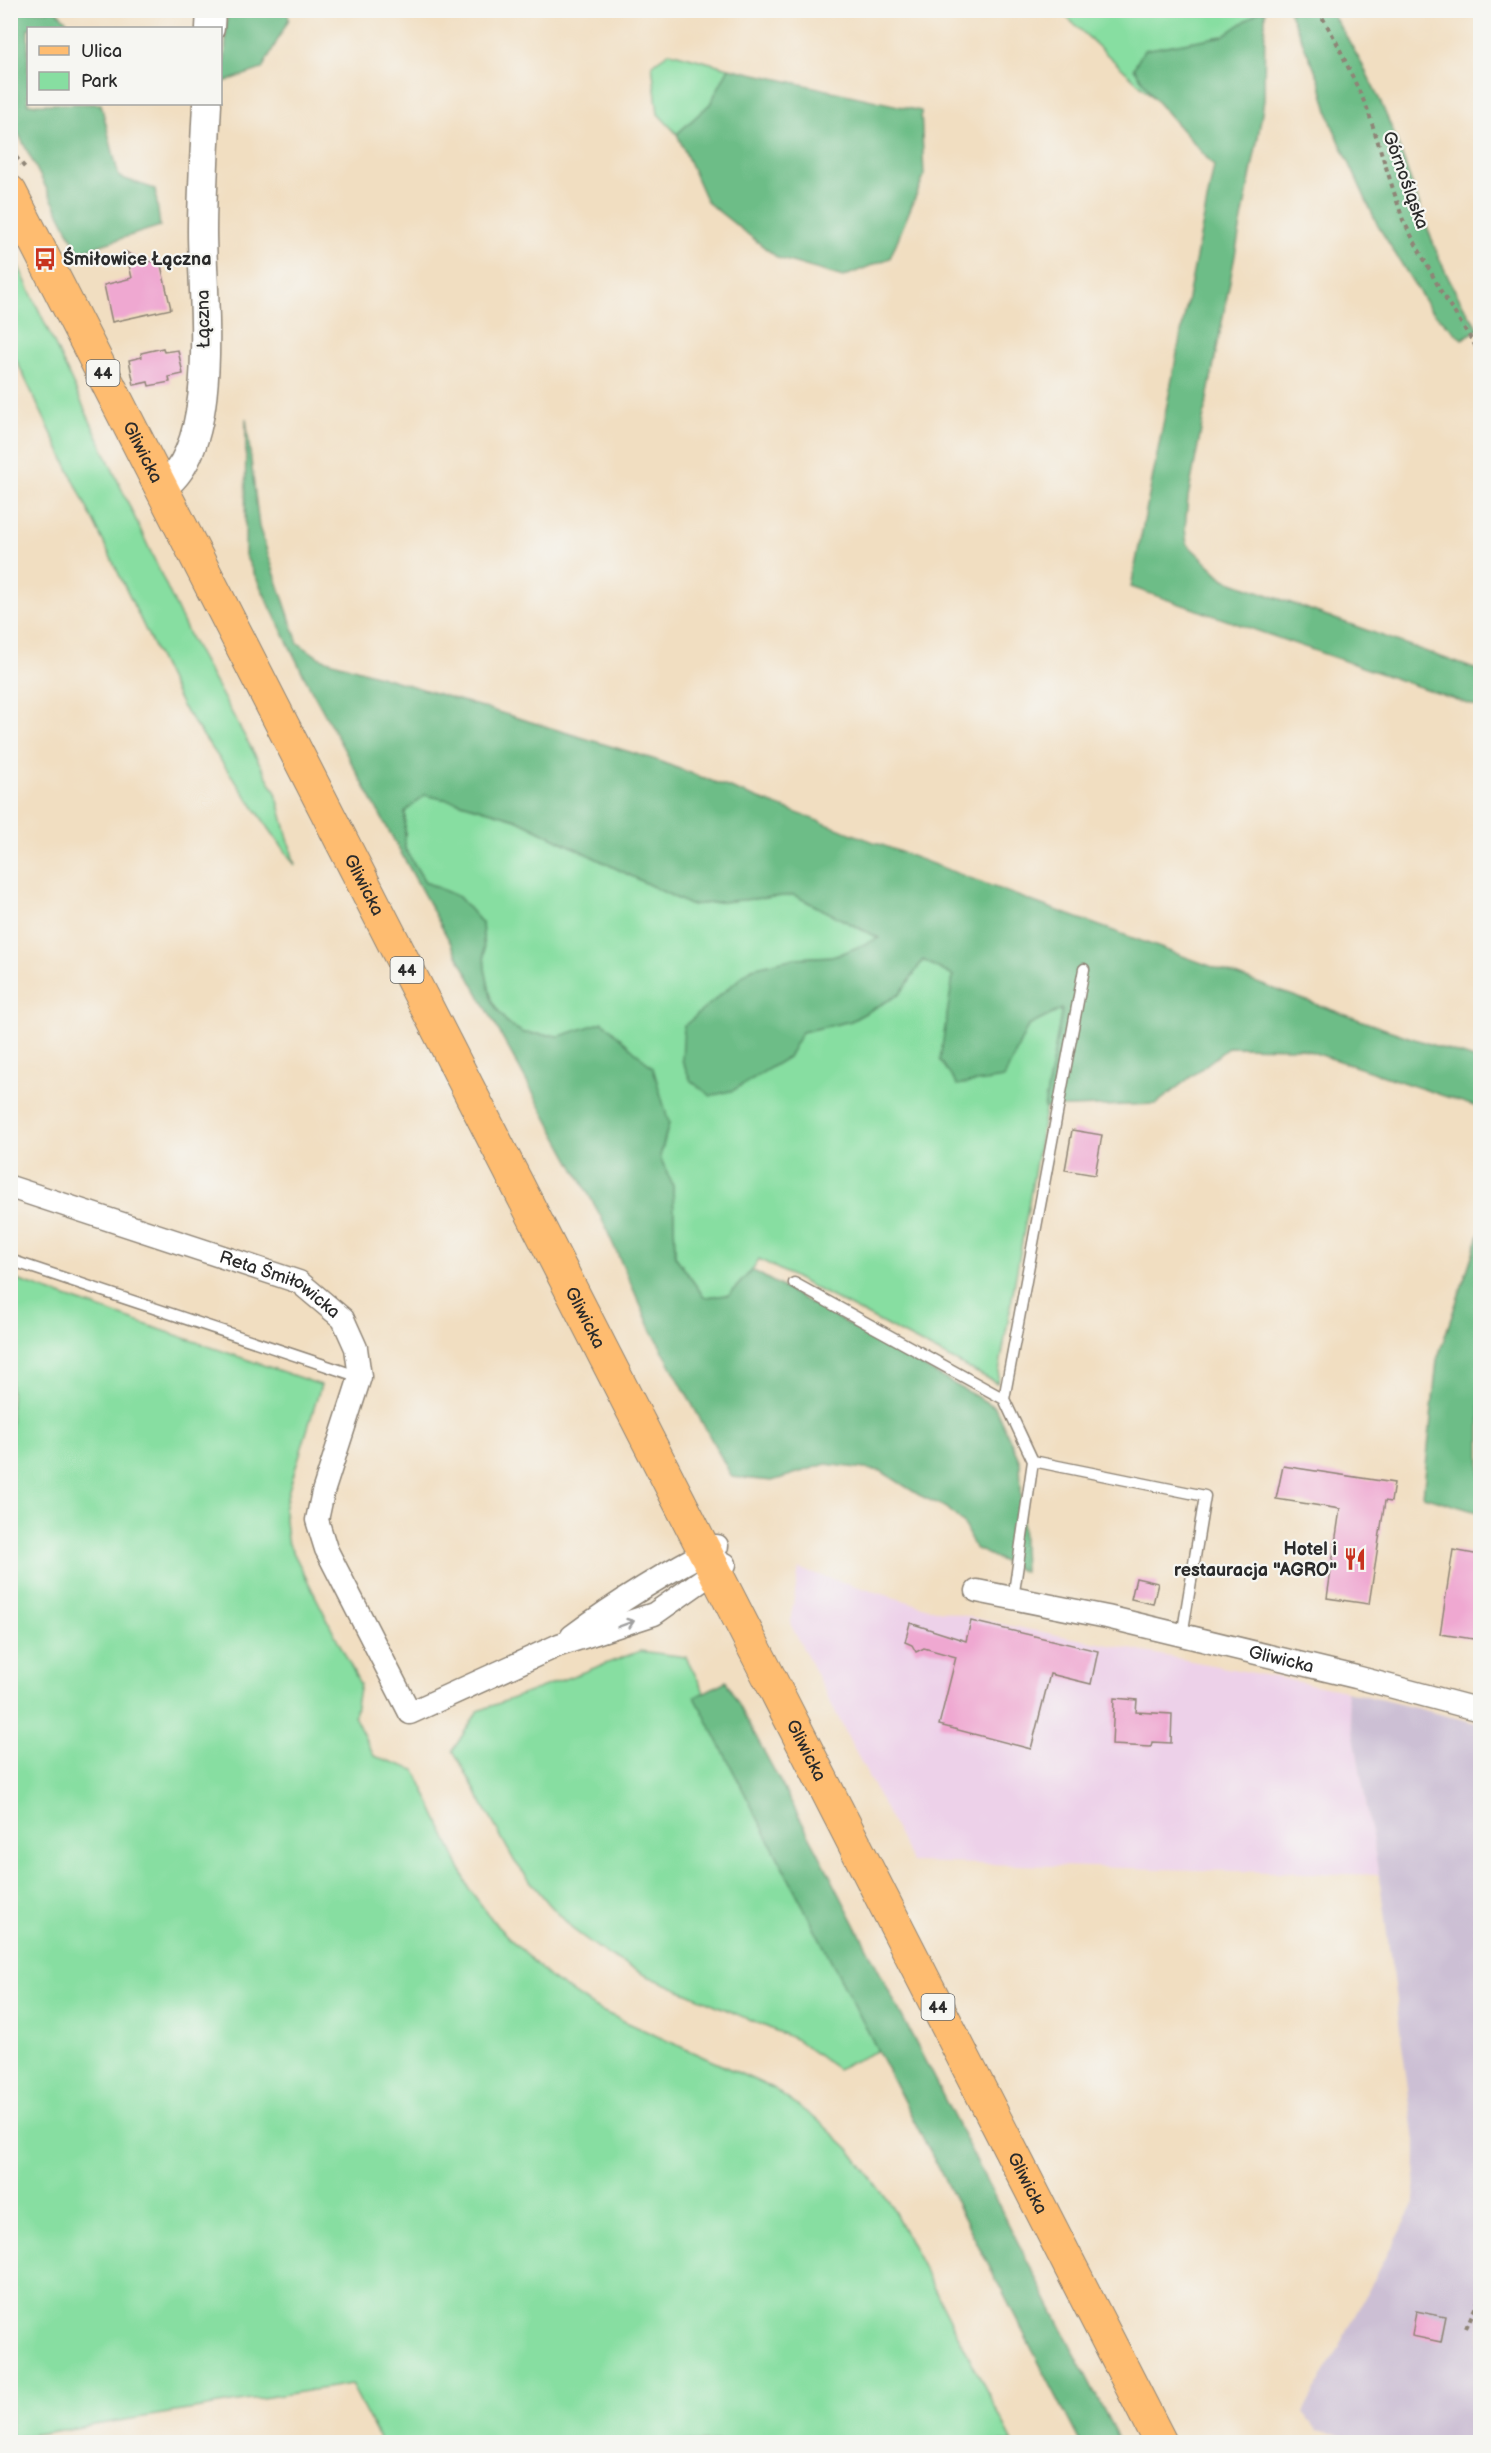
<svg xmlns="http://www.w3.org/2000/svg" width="1491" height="2453" viewBox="0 0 1491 2453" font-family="'Balsamiq Sans',sans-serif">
  <rect width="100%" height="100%" fill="#f6f6f2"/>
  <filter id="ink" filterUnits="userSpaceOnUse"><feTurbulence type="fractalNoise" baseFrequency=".0167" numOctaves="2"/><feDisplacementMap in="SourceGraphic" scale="12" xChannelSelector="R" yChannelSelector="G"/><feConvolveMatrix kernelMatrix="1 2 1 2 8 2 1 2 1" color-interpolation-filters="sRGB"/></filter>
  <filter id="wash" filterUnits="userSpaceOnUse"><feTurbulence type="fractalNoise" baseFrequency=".008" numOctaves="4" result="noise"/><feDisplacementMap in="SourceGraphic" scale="24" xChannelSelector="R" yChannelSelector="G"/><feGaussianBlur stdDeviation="1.35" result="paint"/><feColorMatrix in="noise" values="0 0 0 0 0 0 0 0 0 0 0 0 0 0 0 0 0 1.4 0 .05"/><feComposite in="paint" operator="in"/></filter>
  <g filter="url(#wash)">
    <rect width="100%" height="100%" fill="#f1dec1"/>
    <!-- built -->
    <path fill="#edd1e9" d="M799 1569 929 1608 1011 1626 1346 1691 1379 1875 912 1862 790 1623Z"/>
    <!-- industrial -->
    <path fill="#ccbfd4" d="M1346 1691 1480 1724V2442H1378L1316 2430 1303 2413 1415 2203 1416 2148 1379 1875Z"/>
    <!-- green -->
    <path fill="#87dea1" stroke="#598466" stroke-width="1.5" d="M1060 11H1260L1223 36 1144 51 1134 68 1154 98Z
      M670 52 729 68 710 104 677 134 658 114 652 64Z
      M11 250 191 639 276 793 295 865 182 706 11 349Z
      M425 795 458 802 516 819 690 905 794 895 880 939 836 956 795 958 718 999 684 1026 768 1069 788 1057 801 1032 851 1021 900 994 923 960 953 976 948 1014 1003 1078 1028 1026 1063 1009 997 1383 759 1259 752 1270 729 1295 704 1297 675 1256 673 1186 660 1157 669 1123 624 1043 603 1023 560 1036 523 1033 507 1023 492 1002 485 969 482 923 459 897 425 882 405 849V812Z
      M11 1278 321 1385 288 1493 284 1510 287 1540 360 1684 354 1716 374 1756 415 1770 470 1890 497 1926 549 1977 597 2009 772 2088 820 2122 850 2150 891 2205 1013 2442H381L351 2384 11 2438Z
      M640 1651 686 1657 888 2046 837 2069 795 2039 643 1974 608 1955 575 1931 549 1904 515 1862 453 1750 478 1711Z"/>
    <!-- forest -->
    <path fill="#6dbd87" stroke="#4c7459" stroke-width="1.5" d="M10 11H57L73 28H28V104H101L119 177 155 189 160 226 79 252 11 119Z
      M227 11H287L289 19 262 69 224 82Z
      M1260 11H1265L1264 100 1258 137 1188 497 1185 529 1187 544 1224 579 1480 671V708L1131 587 1214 166 1154 98 1134 68 1144 50 1223 36Z
      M1289 11H1330C1354 47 1374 84 1390 124 1419 195 1432 265 1479 329L1462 339 1429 308 1378 226 1332 125 1319 79Z
      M729 68 921 111 924 176 890 258 843 277 778 258 707 202 677 134 710 104Z
      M246 418 259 527 298 643 320 658 653 759 1039 904 1379 1027 1480 1061V1108L1300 1048 1229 1047 1156 1104 1044 1108 1062 1009 1028 1026 1004 1078 957 1085 940 1060 953 976 923 960 900 994 851 1021 802 1032 788 1057 734 1090 711 1096 691 1081 682 1060 684 1026 752 968 795 958 836 956 879 938 794 895 690 905 516 819 458 802 425 795 405 812V849L425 882 459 897 482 923 485 969 492 1002 507 1023 523 1033 560 1036 603 1022 653 1068 669 1123 660 1157 673 1186 675 1256 704 1297 729 1295 752 1270 995 1407 1020 1462 1024 1572 975 1548 963 1523 947 1508 919 1495 881 1471 826 1464 772 1481 732 1477 652 1331 600 1215 306 680 245 555Z
      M1480 1232V1513L1423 1496 1437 1360Z
      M726 1681 818 1852 1120 2442H1080L695 1697Z"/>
    <g id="blocks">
      <!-- building -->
      <path fill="#efa8d1" d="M126 252 143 262 160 261 171 309 112 322 104 285 132 278Z
        M163 348 164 352 178 350 183 374 169 377 170 382 149 386 148 382 134 385 129 360 142 357 141 353Z
        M1072 1130 1102 1135 1095 1175 1065 1170Z
        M1283 1466 1394 1483 1391 1502 1385 1501 1369 1604 1327 1598 1340 1509 1276 1499Z
        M1453 1550 1480 1555V1640L1440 1634Z
        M1136 1578 1158 1583 1153 1604 1131 1599Z
        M971 1621 1098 1651 1091 1684 1050 1674 1031 1749 939 1725 956 1657 924 1648 916 1652 912 1645 905 1642 910 1623 966 1641Z
        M1114 1698 1137 1700 1136 1712 1172 1714 1171 1743 1152 1742 1151 1747 1112 1745Z
        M1416 2311 1446 2317 1441 2342 1412 2336Z"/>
    </g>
  </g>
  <g filter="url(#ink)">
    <use href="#blocks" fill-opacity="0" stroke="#8e8476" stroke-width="1.5"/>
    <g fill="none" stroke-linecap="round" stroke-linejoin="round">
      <!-- service casing -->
      <g stroke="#8e8476" stroke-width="13">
        <path id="service" d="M10 1260 360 1377
          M794 1283 1004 1399 1033 1461 1205 1496 1182 1636
          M1004 1399 1084 969
          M1013 1599 1033 1461"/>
      </g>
      <!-- minor casing -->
      <g stroke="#8e8476" stroke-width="25">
        <g id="minor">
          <path id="s1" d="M10 1187 299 1282 343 1319 356 1348 360 1377 323 1492 317 1520 326 1549 410 1713 559 1645 654 1614 725 1564"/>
          <path id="s2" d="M977 1591 1107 1617 1356 1677 1480 1710"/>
          <path d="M572 1636C618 1602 666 1572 717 1546"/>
        </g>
      </g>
      <!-- tertiary casing -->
      <g stroke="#8e8476" stroke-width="31">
        <path id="tertiary" d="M210 28 211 10
          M162 487C222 448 202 297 202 232 202 189 205 146 207 104"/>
      </g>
      <!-- primary casing -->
      <g stroke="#8e8476" stroke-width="35">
        <g id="primary">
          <path id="s3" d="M10 192 1160 2442"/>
        </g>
      </g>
      <!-- path -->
      <path stroke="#8e8476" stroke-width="4" stroke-dasharray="4.5 4.5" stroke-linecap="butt" d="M1318 10 1336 41 1367 108 1403 220 1443 295 1480 353
        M10 150 27 170
        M1466 2328 1480 2297"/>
      <!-- service -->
      <use href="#service" stroke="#fff" stroke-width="10"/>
      <!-- minor -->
      <use href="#minor" stroke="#fff" stroke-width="22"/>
      <!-- tertiary -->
      <use href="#tertiary" stroke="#fff" stroke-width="28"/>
      <!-- primary -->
      <use href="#primary" stroke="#febc70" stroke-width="33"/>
    </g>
    <!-- one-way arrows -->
    <defs><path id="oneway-shaft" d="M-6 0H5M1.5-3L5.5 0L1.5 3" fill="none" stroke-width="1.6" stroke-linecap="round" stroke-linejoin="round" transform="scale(1.5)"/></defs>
    <use stroke="#a0a0a0" href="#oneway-shaft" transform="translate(626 1624) rotate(-20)"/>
  </g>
  <!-- icons -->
  <defs>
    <g id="bus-bare" transform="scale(1.8)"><path d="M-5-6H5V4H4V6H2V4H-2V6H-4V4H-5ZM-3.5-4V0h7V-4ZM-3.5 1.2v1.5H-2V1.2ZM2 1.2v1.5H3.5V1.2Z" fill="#c8321e" stroke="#f6f6f2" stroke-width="2.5" paint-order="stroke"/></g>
    <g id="restaurant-bare" transform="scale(1.8)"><path d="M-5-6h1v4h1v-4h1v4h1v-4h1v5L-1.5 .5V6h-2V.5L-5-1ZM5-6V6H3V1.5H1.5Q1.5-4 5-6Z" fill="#c8321e" stroke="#f6f6f2" stroke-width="2.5" paint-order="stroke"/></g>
  </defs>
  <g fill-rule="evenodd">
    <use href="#bus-bare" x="45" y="259"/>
    <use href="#restaurant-bare" x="1355" y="1559"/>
  </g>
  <g text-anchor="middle" stroke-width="4.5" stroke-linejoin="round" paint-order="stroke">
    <!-- shield labels -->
    <g fill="#f6f6f2" stroke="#686867" stroke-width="1.5">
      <rect x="86.5" y="360" width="33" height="26" rx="4.5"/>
      <rect x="390.5" y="957" width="33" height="26" rx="4.5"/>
      <rect x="921.5" y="1994" width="33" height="26" rx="4.5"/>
    </g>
    <g font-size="16" font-weight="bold" fill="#2b2b2b">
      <text x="103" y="379">44</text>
      <text x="407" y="976">44</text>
      <text x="938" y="2013">44</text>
    </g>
    <!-- street labels -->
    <g font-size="18" fill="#2b2b2b" stroke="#f6f6f2">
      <text transform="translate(1406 180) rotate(70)" y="6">Górnośląska</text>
      <text transform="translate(203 319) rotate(-91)" y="6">Łączna</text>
      <text dy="6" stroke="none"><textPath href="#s3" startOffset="292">Gliwicka</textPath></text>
      <text dy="6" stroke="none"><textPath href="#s3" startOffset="778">Gliwicka</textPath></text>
      <text dy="6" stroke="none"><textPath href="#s1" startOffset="288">Reta Śmiłowicka</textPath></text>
      <text dy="6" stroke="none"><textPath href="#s3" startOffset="1264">Gliwicka</textPath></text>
      <text dy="6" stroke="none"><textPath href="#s2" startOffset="312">Gliwicka</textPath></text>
      <text dy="6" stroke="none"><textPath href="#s3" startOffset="1750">Gliwicka</textPath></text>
      <text dy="6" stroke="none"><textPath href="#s3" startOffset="2236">Gliwicka</textPath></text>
    </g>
    <!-- poi labels -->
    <g font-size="18" font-weight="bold" fill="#2b2b2b" stroke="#f6f6f2" text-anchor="start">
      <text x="63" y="265">Śmiłowice Łączna</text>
      <text x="1337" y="1555" text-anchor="end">Hotel i<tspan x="1337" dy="21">restauracja "AGRO"</tspan></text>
    </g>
  </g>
  <!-- margin -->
  <rect width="1491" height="2453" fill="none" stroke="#f6f6f2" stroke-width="36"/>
  <!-- legend -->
  <rect x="27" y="27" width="195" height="78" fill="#f6f6f2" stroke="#a5a5a2" stroke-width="1.5"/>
  <rect x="39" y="46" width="30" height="9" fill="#febc70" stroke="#a5a5a2" stroke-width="1.5"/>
  <text x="81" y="57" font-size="18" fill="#2b2b2b">Ulica</text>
  <rect x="39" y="72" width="30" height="18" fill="#87dea1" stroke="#a5a5a2" stroke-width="1.5"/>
  <text x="81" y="87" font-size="18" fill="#2b2b2b">Park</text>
</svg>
